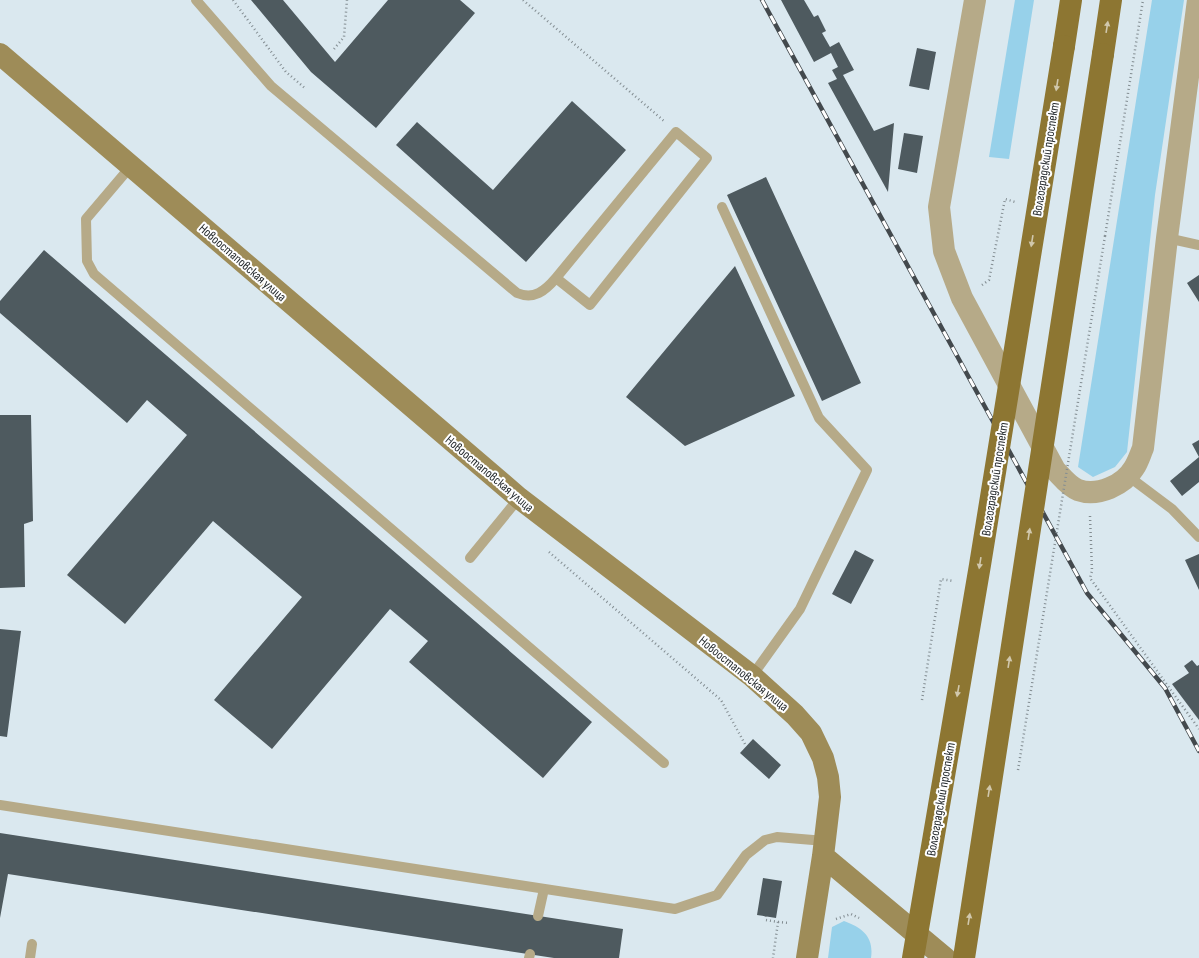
<svg xmlns="http://www.w3.org/2000/svg" width="1199" height="958" viewBox="0 0 1199 958" font-family="'Sofia Sans Condensed',sans-serif">
  <rect width="100%" height="100%" fill="#dae8ef"/>
  <!-- green -->
  <path fill="#97d1ea" d="M1015 0H1034L1009 159 989 157Z
    M1152 0H1184L1155 195 1127 452 1115 467 1093 477 1078 467Z
    M844 921C863 928 874 937 871 958H828L832 927Z"/>
  <!-- building -->
  <path fill="#4e5a5f" d="M251 0H283L335 62 388 0H460L475 13 376 128 311 72Z
    M781 0H804L814 17 818 15 826 31 822 33 830 47 839 42 854 70 843 75 874 131 894 123 888 192 828 83 837 79 832 70 838 67 831 53 814 62Z
    M917 48 936 52 929 90 909 86Z
    M572 101 626 150 526 262 396 145 417 122 493 190Z
    M904 133 923 136 917 173 898 169Z
    M766 177 861 383 822 401 727 195Z
    M44 250 592 722 543 778 409 662 428 641 390 609 272 749 214 700 302 597 213 521 125 624 67 575 187 435 147 400 127 423 0 313V301Z
    M735 266 795 396 685 446 626 397Z
    M1199 275V302L1187 283Z
    M0 415H31L33 521 24 524 25 587 0 588Z
    M1199 440V482L1182 496 1170 481 1199 457 1192 444Z
    M855 550 874 560 851 604 832 594Z
    M1199 554V590L1185 560Z
    M0 629 21 631 7 737 0 736Z
    M1192 660 1197 666 1199 665V720L1172 684 1189 673 1184 666Z
    M753 739 781 765 769 779 740 753Z
    M0 833 623 929 619 958H554L8 874 0 918Z
    M763 878 782 881 776 918 757 915Z"/>
  <g fill="none" stroke-linecap="round" stroke-linejoin="round">
    <!-- path -->
    <path stroke="#838d92" stroke-width="2.5" stroke-dasharray="1 3" stroke-linecap="butt" d="M233 0 286 72 306 89
      M523 0 664 121
      M334 49 344 37 347 0
      M1105 236 1143 0
      M982 285 989 280 1005 199 1015 202
      M1090 516 1092 571 1090 578 1199 729
      M549 552 721 700 746 746
      M922 700 941 579 953 581
      M766 916V920L778 922 773 958
      M836 919 851 914 859 918
      M778 922 789 923"/>
    <!-- service -->
    <path stroke="#b6aa88" stroke-width="10" d="M196 0 271 86 517 293C534 300 545 291 556 278L676 132 707 158 590 305 556 278
      M131 166 86 219 87 261 94 274 664 763
      M722 207 819 418 867 470 800 609 752 676
      M1167 238 1199 245
      M1128 476 1172 509 1199 537
      M470 558 519 498
      M0 805 675 909 717 895 746 855 765 840 777 837 825 841
      M538 916 544 889
      M30 958 32 944
      M529 958 530 954"/>
    <!-- tertiary -->
    <path stroke="#b6aa88" stroke-width="22" d="M975 0 939 207 944 251 962 298 1055 470C1062 477 1068 486 1078 490 1098 497 1124 485 1134 468 1138 462 1140 455 1143 448L1167 238 1198 0"/>
    <!-- secondary -->
    <path stroke="#9e8c58" stroke-width="22" d="M0 54 519 498 752 676 795 715 811 733 823 758 828 777 830 797 823 856 807 958
      M823 856 945 958"/>
    <!-- primary -->
    <path stroke="#8d7632" stroke-width="22" d="M1064 46 1071 0
      M1103 54 1111 0"/>
    <!-- rail casing -->
    <g stroke="#43494d" stroke-width="4.5">
      <path id="rail" d="M762 0 1087 593 1165 688 1199 751"/>
    </g>
    <!-- rail -->
    <use href="#rail" stroke="#fff" stroke-width="3" stroke-dasharray="9" stroke-linecap="butt"/>
    <!-- path-bridge -->
    <path stroke="#838d92" stroke-width="2.5" stroke-dasharray="1 3" stroke-linecap="butt" d="M1018 770 1105 236"/>
    <!-- primary-bridge -->
    <path stroke="#8d7632" stroke-width="22" d="M913 958 980 565 1064 46
      M964 958 1103 54"/>
  </g>
  <!-- one-way arrows -->
  <defs><path id="oneway-solid" d="M-6-.8H1V-3.2L6.5 0L1 3.2V.8H-6Z"/></defs>
  <g fill="#d1c8ad">
    <use href="#oneway-solid" transform="translate(1107 27) rotate(-81)"/>
    <use href="#oneway-solid" transform="translate(1057 85) rotate(99)"/>
    <use href="#oneway-solid" transform="translate(1032 241) rotate(99)"/>
    <use href="#oneway-solid" transform="translate(1029 534) rotate(-81)"/>
    <use href="#oneway-solid" transform="translate(980 563) rotate(99)"/>
    <use href="#oneway-solid" transform="translate(1009 662) rotate(-81)"/>
    <use href="#oneway-solid" transform="translate(958 691) rotate(100)"/>
    <use href="#oneway-solid" transform="translate(989 791) rotate(-81)"/>
    <use href="#oneway-solid" transform="translate(969 919) rotate(-81)"/>
  </g>
  <g text-anchor="middle" stroke-width="4" stroke-linejoin="round" paint-order="stroke">
    <!-- street labels -->
    <g font-size="13" fill="#252a2d" stroke="#fff">
      <text transform="translate(1045 159) rotate(-81)" y="5">Волгоградский проспект</text>
      <text transform="translate(243 262) rotate(41)" y="5">Новоостаповская улица</text>
      <text transform="translate(490 473) rotate(40)" y="5">Новоостаповская улица</text>
      <text transform="translate(994 479) rotate(-81)" y="5">Волгоградский проспект</text>
      <text transform="translate(744 673) rotate(39)" y="5">Новоостаповская улица</text>
      <text transform="translate(940 799) rotate(-80)" y="5">Волгоградский проспект</text>
    </g>
  </g>
</svg>
